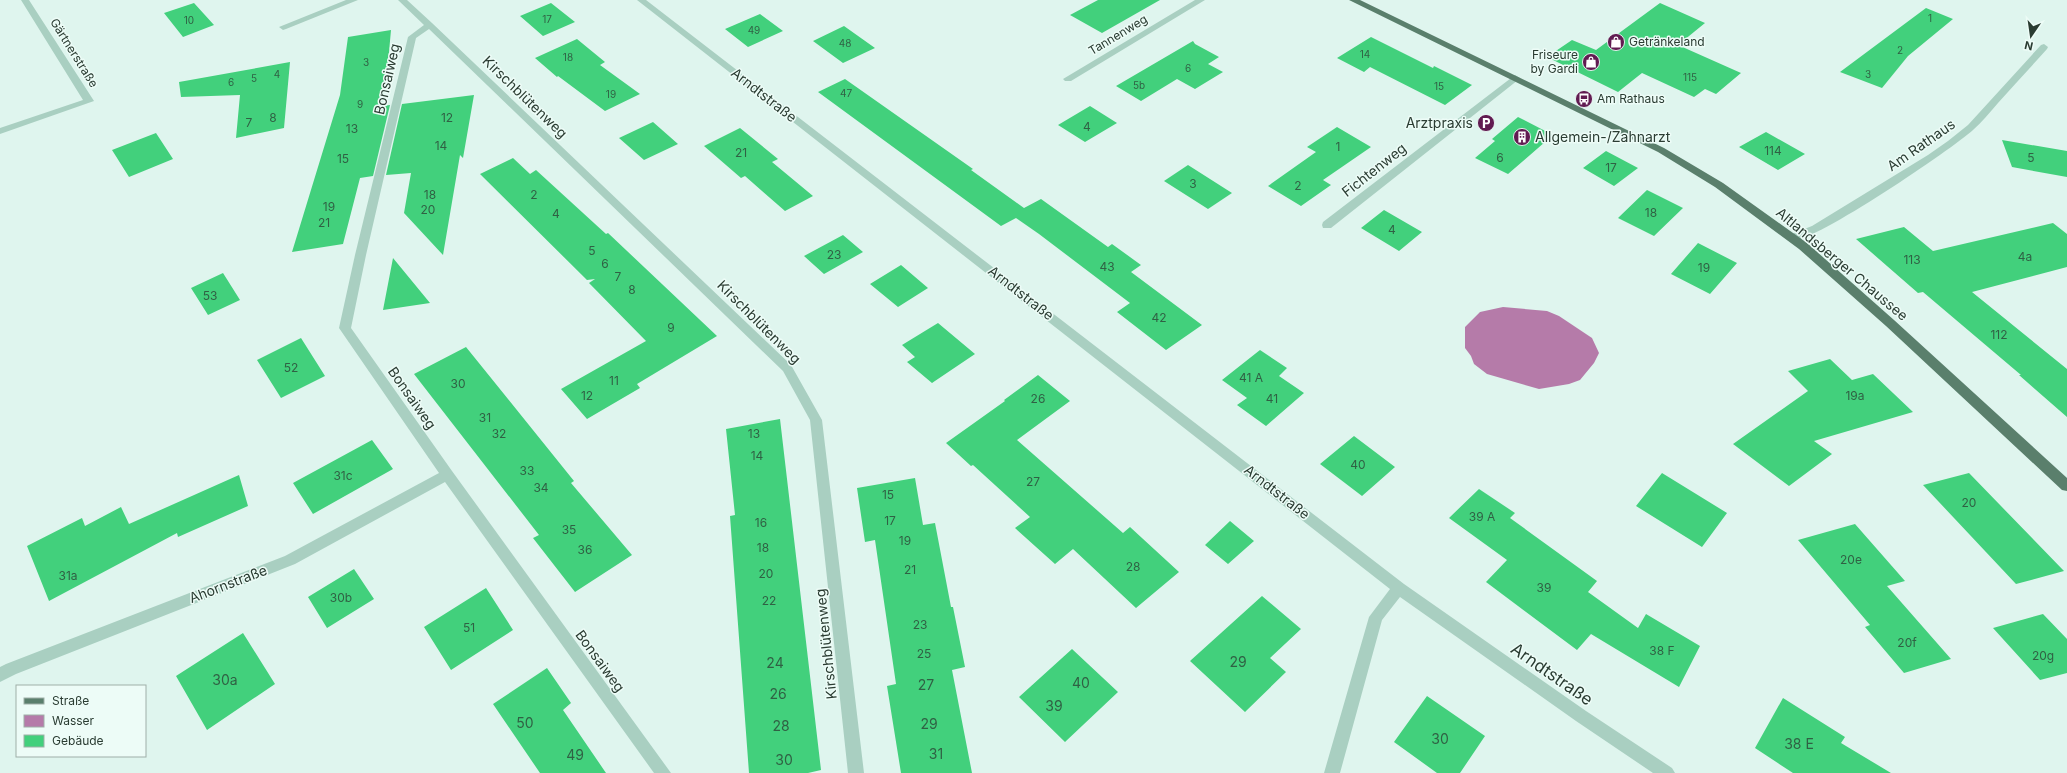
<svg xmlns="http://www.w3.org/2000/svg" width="2067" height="773" viewBox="0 0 2067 773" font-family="Inter,sans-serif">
  <rect width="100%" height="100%" fill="#dff5ee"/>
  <!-- water -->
  <path fill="#b57ba9" d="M1503 307 1547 311 1559 316 1592 338 1599 353 1594 363 1580 380 1569 384 1539 389 1487 374 1474 364 1471 356 1465 348V327L1480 312Z"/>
  <!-- building -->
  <path fill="#42d07c" d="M1098 0H1160L1102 33 1070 15Z
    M194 3 214 25 183 37 164 13Z
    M551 3 575 22 543 36 520 16Z
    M1660 3 1705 23 1678 45 1741 73 1716 94 1705 89 1694 97 1642 73 1618 92 1547 57 1572 40 1596 50Z
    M1926 8 1953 19 1908 56 1882 88 1840 72Z
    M760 14 783 31 748 47 725 29Z
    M844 26 875 48 843 63 813 41Z
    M391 30 386 85 381 106 390 105 373 176 360 178 343 244 292 252 340 95 348 37Z
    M1371 37 1433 68 1434 66 1472 85 1445 105 1370 67 1364 72 1337 58Z
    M577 39 605 62 600 65 640 94 605 111 558 76 557 77 535 58Z
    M1193 41 1195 44 1219 57 1208 64 1223 72 1195 89 1177 79 1141 101 1116 86Z
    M290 62 284 128 236 138 240 95 181 97 179 82Z
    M845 79 973 169 971 170 1024 208 1041 199 1108 247 1112 244 1141 265 1131 272 1202 325 1166 350 1117 312 1130 303 1039 234 1016 218 1001 226 818 92Z
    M474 95 463 158 460 155 443 255 404 213 411 173 386 175 402 104Z
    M1090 106 1117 123 1085 142 1058 125Z
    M1518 117 1553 135 1508 174 1475 158 1495 141 1492 139Z
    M653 122 678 144 644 160 619 138Z
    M1337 127 1371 147 1323 180 1331 185 1301 206 1268 186 1316 152 1307 147Z
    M740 128 778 159 772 162 813 196 785 211 745 176 741 178 704 146Z
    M1766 132 1805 154 1778 170 1739 147Z
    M156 133 173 159 129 177 112 150Z
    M2002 140 2067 151V177L2012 167Z
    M1606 151 1638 168 1614 186 1583 168Z
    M513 158 530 174 536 170 606 234 608 233 717 336 637 384 640 388 587 419 561 389 646 341 589 283 595 279 587 280 480 174Z
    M1188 165 1232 193 1208 209 1164 181Z
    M1647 190 1683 208 1654 236 1618 218Z
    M1384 210 1422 232 1399 251 1361 228Z
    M2053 223 2067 234V267L1972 292 2067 369V417L2019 375H2021L1923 292 1918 293 1856 239 1904 227 1933 251Z
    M843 235 863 252 824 274 804 256Z
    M1698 243 1737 263 1710 294 1671 274Z
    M393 258 430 303 383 310Z
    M901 265 928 288 898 307 870 284Z
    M223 273 240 300 208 315 191 288Z
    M938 323 975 354 932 383 907 362 915 357 902 345Z
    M301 338 325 376 281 398 257 360Z
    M466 347 574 481 571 483 632 555 575 592 533 538 539 535 414 374Z
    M1260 350 1287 368 1279 376 1304 393 1266 426 1237 405 1247 398 1222 380Z
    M1830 359 1852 380 1873 374 1913 412 1814 441 1832 454 1789 486 1733 444 1808 391 1788 371Z
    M1038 375 1070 401 1017 440 1123 533 1130 527 1179 572 1136 608 1073 549 1055 564 1015 528 1030 517 973 465 971 466 946 443 1005 401 1004 400Z
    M780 419 821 770 808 773H749L730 516 735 515 726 429Z
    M1354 436 1395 467 1362 496 1320 464Z
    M372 440 393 469 313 514 293 483Z
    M1662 473 1727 513 1702 547 1636 506Z
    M1969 473 2064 571 2016 584 1923 485Z
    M239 475 248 506 178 537 177 533 49 601 27 546 82 518 85 526 121 507 129 524Z
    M915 478 923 525 935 523 951 607H953L965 667 952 670 972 773H901L887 686 896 684 875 540 865 542 857 488Z
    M1479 489 1515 513 1510 518 1597 581 1588 592 1638 628 1646 614 1700 646 1679 687 1591 634 1577 650 1486 582 1507 560 1449 518Z
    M1230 521 1254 541 1228 564 1205 545Z
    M1855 524 1905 581 1887 586 1951 659 1904 673 1865 627 1870 625 1798 540Z
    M354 569 374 599 327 628 308 597Z
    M486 588 513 630 451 670 424 627Z
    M1262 596 1301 629 1270 658 1286 672 1245 712 1190 661Z
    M2043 614 2067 639V673L2040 680 1993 628Z
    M243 633 275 684 207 730 176 676Z
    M1072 649 1118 692 1065 742 1019 697Z
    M547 668 571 703 563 710 606 773H540L493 704Z
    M1427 696 1485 736 1460 773H1437L1394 742Z
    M1783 698 1845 737 1841 743 1891 773H1793L1755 748Z"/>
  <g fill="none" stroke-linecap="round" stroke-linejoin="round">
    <!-- minor -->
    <path fill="#a9cfc1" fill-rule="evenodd" d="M21 0H29L94 101 0 134V128L83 100Z
      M346 0H358L286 29 283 30 279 27Z
      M398 0H407L432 23 791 365 822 420 864 773H848L810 420 783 371 429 29 416 38 366 255 351 328 452 471 671 773H654L445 482 295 564 16 674 0 682V667L6 664 285 556 439 473 339 328 355 255 408 37 424 25Z
      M637 0H646L1404 584 1586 711 1672 768 1675 773H1653L1576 721 1400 597 1382 620 1340 773H1324L1369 617 1390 589Z
      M1195 0H1205L1071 81H1065L1063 79Z
      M2044 44 2048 47 2047 49C2031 67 2014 85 1998 103 1990 112 1982 122 1973 130 1952 149 1810 246 1789 241L1788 238 1789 235 1812 226 1928 155 1948 141 1968 125 2041 45Z
      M1515 75 1520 78 1518 80 1331 228H1323L1322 225 1323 222Z"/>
    <!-- major -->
    <path fill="#5a7f6c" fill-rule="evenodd" d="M1349 0H1360L1664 148 1723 183 1807 243 1894 320 2067 478V491L2062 490 1886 326 1799 249 1715 187 1658 152Z"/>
  </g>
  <!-- icons -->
  <defs>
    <g id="shop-disc" transform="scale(0.9)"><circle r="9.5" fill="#611b51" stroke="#edfcf7"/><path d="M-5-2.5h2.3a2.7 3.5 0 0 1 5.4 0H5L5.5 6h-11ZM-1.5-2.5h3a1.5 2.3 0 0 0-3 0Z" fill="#fff"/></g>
    <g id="bus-disc" transform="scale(0.9)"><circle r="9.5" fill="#611b51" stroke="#edfcf7"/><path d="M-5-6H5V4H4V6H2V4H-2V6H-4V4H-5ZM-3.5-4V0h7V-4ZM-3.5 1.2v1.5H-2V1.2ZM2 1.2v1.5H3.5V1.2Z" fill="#fff"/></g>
    <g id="parking-disc" transform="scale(0.9)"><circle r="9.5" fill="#611b51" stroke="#edfcf7"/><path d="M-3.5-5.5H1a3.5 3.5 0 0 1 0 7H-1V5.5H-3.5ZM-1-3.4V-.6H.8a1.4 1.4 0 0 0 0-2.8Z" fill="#fff"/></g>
    <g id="building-disc" transform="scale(0.9)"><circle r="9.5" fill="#611b51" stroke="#edfcf7"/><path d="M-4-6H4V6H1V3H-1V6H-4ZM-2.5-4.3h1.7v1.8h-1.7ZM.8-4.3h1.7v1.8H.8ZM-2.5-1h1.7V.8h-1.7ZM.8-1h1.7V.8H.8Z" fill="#fff"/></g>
  </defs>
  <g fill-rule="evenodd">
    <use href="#shop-disc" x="1616" y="42"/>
    <use href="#shop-disc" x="1591" y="62"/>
    <use href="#bus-disc" x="1584" y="99"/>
    <use href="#parking-disc" x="1486" y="123"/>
    <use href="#building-disc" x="1522" y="137"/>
  </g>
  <g text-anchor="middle" stroke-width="3" stroke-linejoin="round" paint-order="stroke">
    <!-- far-number labels -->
    <g font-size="10" fill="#306144">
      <text x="1930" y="22">1</text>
      <text x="547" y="23">17</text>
      <text x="189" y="24">10</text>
      <text x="754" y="34">49</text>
      <text x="845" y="47">48</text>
      <text x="1900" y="54">2</text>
      <text x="1365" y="58">14</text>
      <text x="568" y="61">18</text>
      <text x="366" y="66">3</text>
      <text x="1188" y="72">6</text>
      <text x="277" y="78">4</text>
      <text x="1868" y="78">3</text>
      <text x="1690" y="81">115</text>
      <text x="254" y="82">5</text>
      <text x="231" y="86">6</text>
      <text x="1139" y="89">5b</text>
      <text x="1439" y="90">15</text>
      <text x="846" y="97">47</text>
      <text x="611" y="98">19</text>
      <text x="360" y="108">9</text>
    </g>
    <!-- far-street labels -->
    <g font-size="12" fill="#2a3c32" stroke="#edfcf7">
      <text transform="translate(1118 35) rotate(-31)" y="4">Tannenweg</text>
      <text transform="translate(74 53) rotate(58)" y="4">Gärtnerstraße</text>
    </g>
    <!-- far-poi labels -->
    <g font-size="12" fill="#2a3c32" stroke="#edfcf7" text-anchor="start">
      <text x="1629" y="46">Getränkeland</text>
      <text x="1578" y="59" text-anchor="end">Friseure<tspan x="1578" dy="14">by Gardi</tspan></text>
      <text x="1597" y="103">Am Rathaus</text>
    </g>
    <!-- number labels -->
    <g font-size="12" fill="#306144">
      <text x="273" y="122">8</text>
      <text x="447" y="122">12</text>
      <text x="249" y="127">7</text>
      <text x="1087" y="131">4</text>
      <text x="352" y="133">13</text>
      <text x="441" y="150">14</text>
      <text x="1338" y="151">1</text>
      <text x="1773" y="155">114</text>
      <text x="741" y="157">21</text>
      <text x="1500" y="162">6</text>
      <text x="2031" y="162">5</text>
      <text x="343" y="163">15</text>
      <text x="1611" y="172">17</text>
      <text x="1193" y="188">3</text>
      <text x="1298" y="190">2</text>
      <text x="430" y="199">18</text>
      <text x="534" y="199">2</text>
      <text x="329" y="211">19</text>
      <text x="428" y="214">20</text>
      <text x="1651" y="217">18</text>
      <text x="556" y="218">4</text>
      <text x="324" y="227">21</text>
      <text x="1392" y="234">4</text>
      <text x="592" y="255">5</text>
      <text x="834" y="259">23</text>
      <text x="2025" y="261">4a</text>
      <text x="1912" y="264">113</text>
      <text x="605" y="268">6</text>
      <text x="1107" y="271">43</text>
      <text x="1704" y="272">19</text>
      <text x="618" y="281">7</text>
      <text x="632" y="294">8</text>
      <text x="210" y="300">53</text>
      <text x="1159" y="322">42</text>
      <text x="671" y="332">9</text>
      <text x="1999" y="339">112</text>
      <text x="291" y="372">52</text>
      <text x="1251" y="382">41 A</text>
      <text x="614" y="385">11</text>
      <text x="458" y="388">30</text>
      <text x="587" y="400">12</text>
      <text x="1855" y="400">19a</text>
      <text x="1038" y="403">26</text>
      <text x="1272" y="403">41</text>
      <text x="485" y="422">31</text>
      <text x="499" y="438">32</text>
      <text x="754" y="438">13</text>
      <text x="757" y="460">14</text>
      <text x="1358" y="469">40</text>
      <text x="527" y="475">33</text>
      <text x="343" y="480">31c</text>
      <text x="1033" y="486">27</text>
      <text x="541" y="492">34</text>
      <text x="888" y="499">15</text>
      <text x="1969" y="507">20</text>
      <text x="1482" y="521">39 A</text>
      <text x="890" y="525">17</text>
      <text x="761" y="527">16</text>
      <text x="569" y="534">35</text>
      <text x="905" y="545">19</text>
      <text x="763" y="552">18</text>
      <text x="585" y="554">36</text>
      <text x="1851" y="564">20e</text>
      <text x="1133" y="571">28</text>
      <text x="910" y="574">21</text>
      <text x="766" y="578">20</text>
      <text x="68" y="580">31a</text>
      <text x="1544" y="592">39</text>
      <text x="341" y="602">30b</text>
      <text x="769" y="605">22</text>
      <text x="920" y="629">23</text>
      <text x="469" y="632">51</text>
      <text x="1907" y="647">20f</text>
      <text x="1662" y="655">38 F</text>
      <text x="924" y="658">25</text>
      <text x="2043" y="660">20g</text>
    </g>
    <!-- street labels -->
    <g font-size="14" fill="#2a3c32" stroke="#edfcf7">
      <text transform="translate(387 79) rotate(-77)" y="5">Bonsaiweg</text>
      <text transform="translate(764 95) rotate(38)" y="5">Arndtstraße</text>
      <text transform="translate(525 97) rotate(44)" y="5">Kirschblütenweg</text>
      <text transform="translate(1921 145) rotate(-35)" y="5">Am Rathaus</text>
      <text transform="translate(1374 170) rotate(-38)" y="5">Fichtenweg</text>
      <text transform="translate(1842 264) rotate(40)" y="5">Altlandsberger Chaussee</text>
      <text transform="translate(1021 293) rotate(38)" y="5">Arndtstraße</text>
      <text transform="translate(759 322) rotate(45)" y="5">Kirschblütenweg</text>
      <text transform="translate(412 398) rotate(55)" y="5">Bonsaiweg</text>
      <text transform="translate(1277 492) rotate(38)" y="5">Arndtstraße</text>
      <text transform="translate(228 584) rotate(-21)" y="5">Ahornstraße</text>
      <text transform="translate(826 644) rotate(-96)" y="5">Kirschblütenweg</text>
      <text transform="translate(600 661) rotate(54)" y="5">Bonsaiweg</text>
    </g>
    <!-- poi labels -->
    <g font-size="14" fill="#2a3c32" stroke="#edfcf7" text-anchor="end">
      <text x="1473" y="128">Arztpraxis</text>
      <text x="1535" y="142" text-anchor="start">Allgemein-/Zahnarzt</text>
    </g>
    <!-- near-number labels -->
    <g font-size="14" fill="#306144">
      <text x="1238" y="667">29</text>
      <text x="775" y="668">24</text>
      <text x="225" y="685">30a</text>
      <text x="1081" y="688">40</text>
      <text x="926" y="690">27</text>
      <text x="778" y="699">26</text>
      <text x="1054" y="711">39</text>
      <text x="525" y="728">50</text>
      <text x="929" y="729">29</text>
      <text x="781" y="731">28</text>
      <text x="1440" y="744">30</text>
      <text x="1799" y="749">38 E</text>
      <text x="936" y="759">31</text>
      <text x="575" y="760">49</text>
      <text x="784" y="765">30</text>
    </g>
    <!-- near-street labels -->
    <g font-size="17" fill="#2a3c32" stroke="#edfcf7">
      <text transform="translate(1552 674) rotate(35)" y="6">Arndtstraße</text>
    </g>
  </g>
  <!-- legend -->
  <rect x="16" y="685" width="130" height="72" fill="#edfcf7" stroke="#9fafa8"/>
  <rect x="24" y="698" width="20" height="6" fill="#5a7f6c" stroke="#9fafa8"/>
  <text x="52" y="705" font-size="12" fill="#2a3c32">Straße</text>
  <rect x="24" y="715" width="20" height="12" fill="#b57ba9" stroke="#9fafa8"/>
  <text x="52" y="725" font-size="12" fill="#2a3c32">Wasser</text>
  <rect x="24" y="735" width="20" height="12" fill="#42d07c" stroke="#9fafa8"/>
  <text x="52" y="745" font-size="12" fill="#2a3c32">Gebäude</text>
  <!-- north arrow -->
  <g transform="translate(2031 36) rotate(193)" stroke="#edfcf7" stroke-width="3" paint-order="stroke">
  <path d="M0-3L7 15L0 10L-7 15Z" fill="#2a3c32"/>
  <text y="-6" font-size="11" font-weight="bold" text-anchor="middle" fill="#2a3c32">N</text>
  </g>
</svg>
